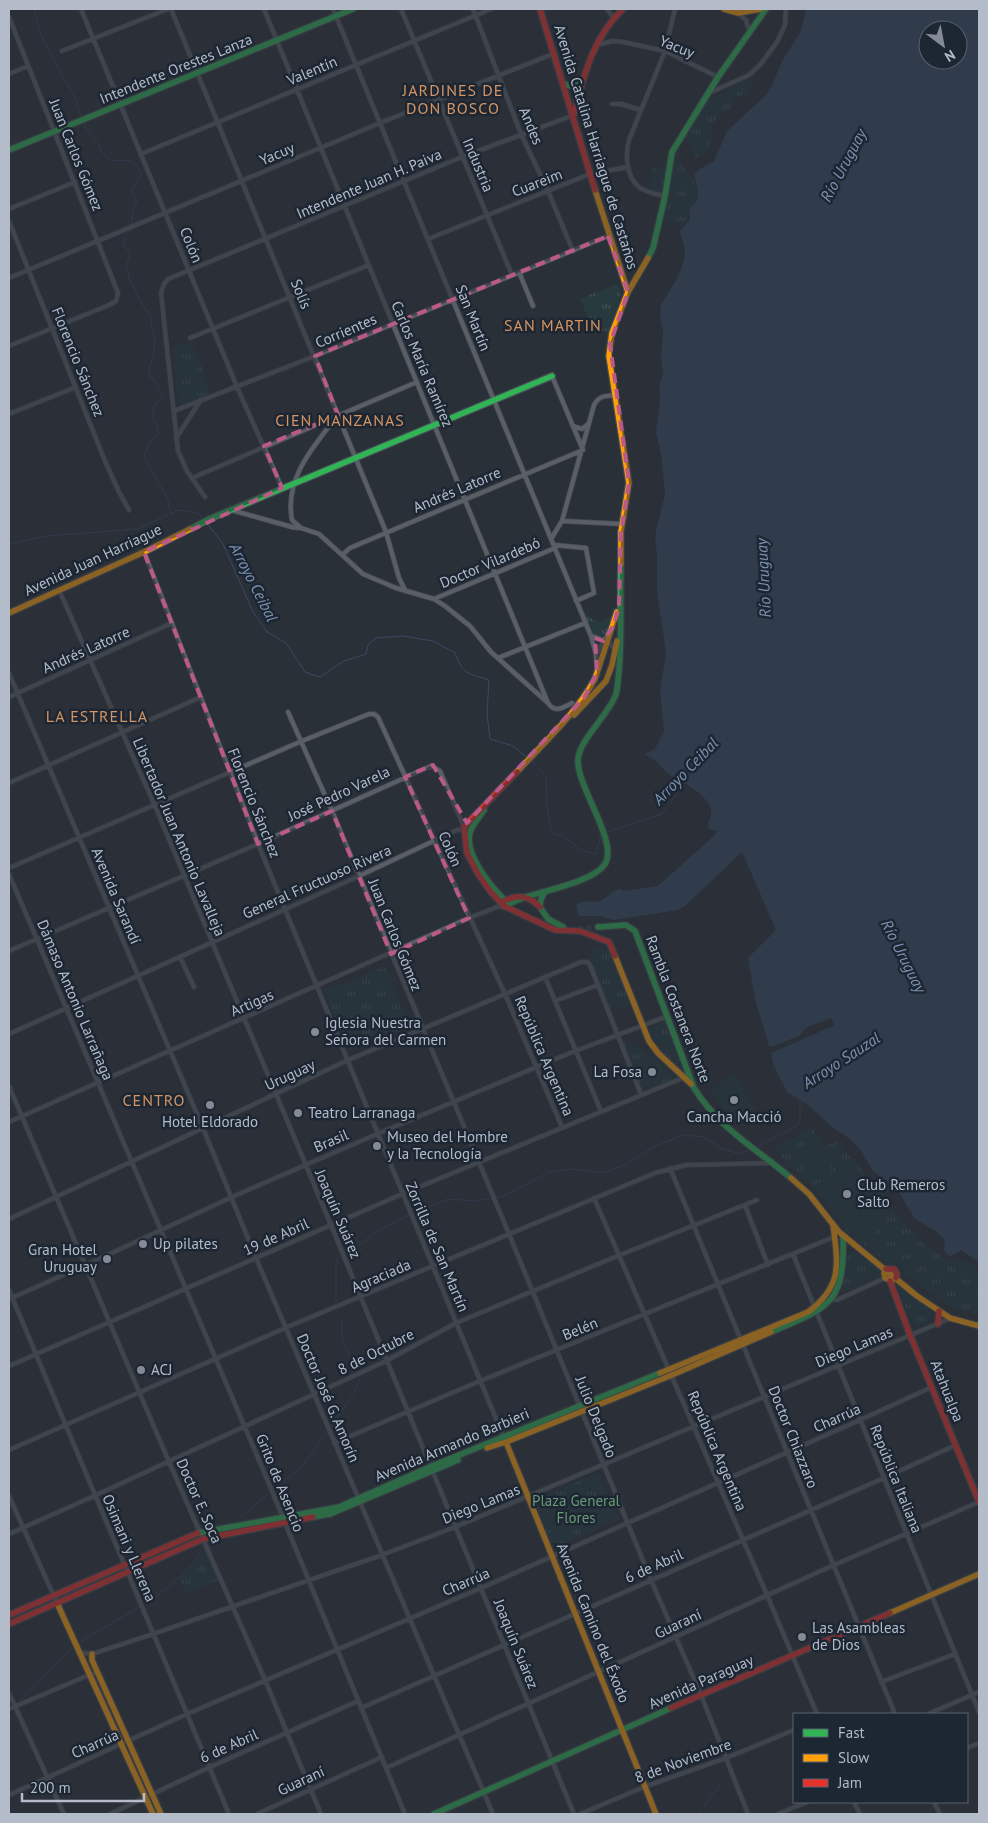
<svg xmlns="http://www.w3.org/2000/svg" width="988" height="1823" viewBox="0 0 988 1823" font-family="'PT Sans',sans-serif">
  <defs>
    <pattern id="grass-tufts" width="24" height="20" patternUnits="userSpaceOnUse" patternTransform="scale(1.25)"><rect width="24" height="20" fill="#273a3e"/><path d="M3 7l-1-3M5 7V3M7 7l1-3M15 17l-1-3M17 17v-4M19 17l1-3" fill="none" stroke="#445559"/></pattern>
  </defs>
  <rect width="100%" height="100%" fill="#2a3038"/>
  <!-- grass -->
  <path fill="url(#grass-tufts)" d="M751 78C754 88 742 97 733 99L730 108 712 124C710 142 715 148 696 158L685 136 710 97C729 95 723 91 735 83 739 81 746 80 751 78Z
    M678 144 680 146C680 150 679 154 680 158 684 172 708 189 694 205 692 207 689 208 687 210V222L681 227 678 222H666L662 219 673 157Z
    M653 166 666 169 661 193 648 190Z
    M617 284 621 294 609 331H594L580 299Z
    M187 342H192L211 393 185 404 180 403 178 400 173 347Z
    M613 605 615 610 608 631 601 637 594 635 582 610C593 619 596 628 611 616Z
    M602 946 610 950 631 1003 610 1010 590 958 593 949Z
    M385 966 410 1026 349 1051 325 991Z
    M664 1021 666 1022 680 1058 679 1063 676 1064 666 1056 661 1051 649 1029Z
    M622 1041C638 1043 666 1066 675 1079L643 1091Z
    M812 1128 825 1147 836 1141 874 1182 896 1215 921 1240 945 1259 971 1263 979 1271V1314L954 1309 906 1275C901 1266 899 1262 889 1264L847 1231 823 1198 774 1149Z
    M853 1251 881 1270 879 1277 841 1294 847 1256Z
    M900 1284 930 1308 932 1317C929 1323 920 1327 914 1326L896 1287 897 1285Z
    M598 1473 618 1520 552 1548 534 1500Z
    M206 1549 219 1580 186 1594 180 1579 188 1573Z"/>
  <!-- garden -->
  <path fill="#273a3e" d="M652 1061 669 1077 646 1085 638 1067Z
    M735 1074 756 1109 736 1124 710 1090Z
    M816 1139 832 1170 811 1182 794 1150Z
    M849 1165 880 1203 886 1227 861 1239 848 1231 814 1185Z"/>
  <!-- water -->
  <path fill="#384963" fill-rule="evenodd" d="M806 9H979V1262L961 1250 951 1256 947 1255 944 1249 945 1240 937 1232 914 1218 896 1187 873 1171 862 1152 850 1139 836 1130 808 1105 787 1092 773 1064 771 1053 833 1026 834 1024 831 1018 806 1028 799 1036 774 1046H769L755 999 748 958 776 930 742 852 685 906 678 910 613 920 600 916H580L578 914 576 905C582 899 591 903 599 901 607 899 611 890 620 889L623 891 658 886 716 834 717 831 709 829 708 822C723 801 683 783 669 774 663 770 660 765 655 760 652 758 648 757 645 754L655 749 664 731 660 691 666 653 657 590V554L655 536 665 494 661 453 656 433 660 400 659 386 663 373 661 357 663 332 660 316 661 305C671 288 685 270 685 250 685 244 680 238 680 231L690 219 689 209C704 197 697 190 694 175L698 170 714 161 727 131 767 94 772 85 782 61 801 31ZM928 30H958V60H928Z"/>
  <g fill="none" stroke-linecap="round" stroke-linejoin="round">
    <!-- stream -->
    <path stroke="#384963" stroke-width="1" d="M34 9 40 33 64 79 74 95 81 117
      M84 123 86 129 99 144 101 151 111 161C126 160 136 158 141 175L131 191 137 201 133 209 132 224
      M132 229 124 236V245L130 254 126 268 128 272 129 279 145 309 150 314 153 333 155 337 153 358 149 368V377L154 380 163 395 152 410 154 416 153 420 157 424 158 434 149 443 144 456 168 500 171 514
      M207 523 223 544 253 612 267 632 286 643 305 672 320 677 344 661 366 654 368 645 376 638 403 636 433 641 455 653C463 675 468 673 489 680L487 714 490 739 513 746 528 758
      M9 544 45 536 137 529 179 510 200 514 204 520
      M531 760 546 776 547 807 552 833 563 836 583 851 596 854 601 835
      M607 832 662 814 684 783
      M756 1147 792 1129 800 1122V1100
      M413 1213 448 1199 474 1201 504 1196 549 1172 573 1169 603 1173 625 1165 653 1147 683 1135 704 1137 723 1149 739 1154 750 1150
      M350 1251 381 1229 409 1215
      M336 1303V1260L339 1258
      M342 1319C340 1339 347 1352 356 1370
      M331 1426 355 1392 360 1379
      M279 1485 300 1469 324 1436
      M241 1517 269 1493
      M151 1601 187 1571 201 1551
      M80 1642 139 1607
      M21 1700 72 1648
      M698 1814 720 1785"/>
    <!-- secondary-tunnel -->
    <path stroke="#3f454e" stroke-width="5.5" stroke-dasharray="5.5 3" stroke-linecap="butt" d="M578 929 598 927"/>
    <!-- street casing -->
    <g stroke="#484c53" stroke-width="5.5">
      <path id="street" d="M81 9 237 387 282 488
        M171 9 386 532 399 578 405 590
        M264 9 548 703C555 714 564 707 572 703
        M333 9 591 636 596 654 597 670
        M401 9 512 275
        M473 9 521 134 548 191 573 251
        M607 9 613 17
        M738 13 746 20 749 31
        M9 17 118 293 116 301 109 305 9 346
        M597 45 612 41 623 42 665 51 718 77
        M62 51 168 9
        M9 74 28 66
        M709 93 749 75 760 65 777 42 785 25 786 9
        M612 104H621L641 110
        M141 154 491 9
        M665 196C657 194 646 193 639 187 626 177 625 154 629 140L665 51 675 9
        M9 209 75 182
        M9 221 105 461 119 492 129 510
        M428 239 590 174 628 167
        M519 272 533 306
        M9 278 380 123 555 53
        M190 338 369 265
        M174 411 315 356 608 236
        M9 414 76 387
        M338 415C314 446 284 478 292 520L301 528 319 534 363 574 396 588 434 599 445 606 470 626 491 652 548 703
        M573 426 582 429 588 424
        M176 438 201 400
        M192 478 417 382
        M205 497 187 471 178 451 161 293 164 284 168 279 462 157 574 115
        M231 510 292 527 299 528
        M562 521 622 524
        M551 539 562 521 594 405C599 396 604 396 614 395
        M554 545 586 548 594 593 576 601
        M144 552 258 844 504 1438
        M342 555 350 548 583 450 552 376
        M59 590 155 806 331 1225 574 1814
        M434 599 555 548
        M592 636 608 642 615 649
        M596 654 609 633
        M498 658 585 623
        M9 673 203 1128 256 1258 493 1814
        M9 697 172 623
        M288 712 332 811 509 1234 651 1580 701 1695 748 1814
        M9 783 201 697
        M9 868 302 741 369 714H374L378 717 505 994 562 1127
        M9 874 267 1479 405 1814
        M9 951 258 844 431 766 440 771 464 827
        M180 957 194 987
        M545 977 601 1111
        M555 1001 598 985
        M9 1034 359 876 457 830 464 829
        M9 1086 169 1462 265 1680 321 1814
        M9 1122 469 918 497 907 504 906
        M670 1168 895 1714
        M594 1198 767 1595 817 1714
        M745 1205 768 1265
        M9 1219 346 1061 581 962H587L590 965 641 1094
        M793 1254 979 1712
        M9 1290 229 1814
        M9 1299 86 1265 232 1197 377 1134 570 1053 668 1016
        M831 1299 837 1300 885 1278
        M9 1366 402 1194 678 1080 684 1077 688 1070
        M334 1443 480 1381 834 1237
        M9 1450 285 1328 655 1173 686 1165 770 1163
        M9 1496 57 1603
        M9 1534 94 1496 386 1361 456 1323 620 1255 757 1200
        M78 1652 92 1654 153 1634 382 1555 455 1527 951 1318
        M881 1682 955 1654
        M9 1693 64 1814
        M361 1708 884 1478 956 1445
        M9 1709 89 1675 97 1673
        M928 1714 979 1692
        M967 1748 979 1743
        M386 1768 834 1565 979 1502
        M9 1795 187 1714 481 1588 860 1420 932 1387
        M854 1802 860 1814
        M934 1802 940 1814
        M110 1814 210 1767 358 1701
        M257 1814 382 1757
        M580 1814 644 1787 726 1758 794 1730
        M778 1814 807 1802"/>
    </g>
    <!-- fast casing -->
    <g stroke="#484c53" stroke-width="8">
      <path id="fast" d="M564 84 571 86 582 81
        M9 150 353 9
        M648 258 653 248 665 196 672 152 718 77 766 9
        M190 529 209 519 552 376
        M484 810C480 816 474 823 471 830 461 853 494 890 509 904
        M545 892 541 899 540 907 548 919 563 927
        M504 906C512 903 520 898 529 896 548 890 594 881 605 864 619 842 576 786 578 759 580 739 610 713 616 694 618 687 618 678 619 671 622 636 620 600 621 564
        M598 927 626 925 635 931 694 1088C719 1128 755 1148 791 1178
        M771 1332C830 1307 845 1304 843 1235
        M313 1517 330 1514 458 1460
        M198 1533 339 1507 430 1467 660 1373
        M434 1814 671 1708"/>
    </g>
    <!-- slow casing -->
    <g stroke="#484c53" stroke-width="8">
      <path id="slow" d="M724 9 738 13 761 9
        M595 190 628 292
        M621 564V532L629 483 609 356 612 333 628 292 648 258
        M9 613 144 552 190 529
        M574 715 606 681 612 665 617 641
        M517 772C544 743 576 714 595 679L617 612
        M615 956 649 1041 658 1053 691 1084
        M791 1178 809 1194 839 1232 917 1296 950 1318 979 1326
        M886 1269 884 1273 885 1278 892 1281
        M660 1373 808 1312C843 1286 838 1264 833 1225
        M506 1442 656 1814
        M487 1448 506 1442 672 1375 771 1332
        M57 1603 153 1814
        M890 1613 979 1574
        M92 1654V1660L161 1814"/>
    </g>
    <!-- jam casing -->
    <g stroke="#484c53" stroke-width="8">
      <path id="jam" d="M540 9 595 190
        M574 114C584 75 593 37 623 9
        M517 772 464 827 467 853 478 874 490 891 504 906 555 930 580 931 609 942 615 956
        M502 902C517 894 528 895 540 907
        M886 1269H894L897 1274 896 1278
        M890 1281 910 1335 979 1502
        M938 1324 939 1311
        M9 1615 198 1533
        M9 1624 203 1539 313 1517
        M671 1708 890 1613"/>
    </g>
    <!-- street -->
    <use href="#street" stroke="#5a5e66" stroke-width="4"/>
    <!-- fast -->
    <use href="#fast" stroke="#30b455" stroke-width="5.5"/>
    <!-- slow -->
    <use href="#slow" stroke="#ff9f0a" stroke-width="5.5"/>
    <!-- jam -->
    <use href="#jam" stroke="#e5322d" stroke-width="5.5"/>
  </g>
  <!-- marked area -->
  <path d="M0 0H988V1823H0ZM608 236 628 292 610 344 629 483 621 532 619 605 614 625 603 641 595 638 597 673 584 698 467 823 433 765 405 777 469 918 391 954 332 811 258 844 144 552 282 488 264 446 338 415 315 356Z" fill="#2a3038" fill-opacity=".55" fill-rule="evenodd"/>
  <path fill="none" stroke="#bc5a87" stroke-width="4" stroke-dasharray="10 6" stroke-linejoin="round" d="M608 236 628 292 610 344 629 483 621 532 619 605 614 625 603 641 595 638 597 673 584 698 467 823 433 765 405 777 469 918 391 954 332 811 258 844 144 552 282 488 264 446 338 415 315 356Z"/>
  <!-- markers -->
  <g fill="#848b96" stroke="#1d2633" stroke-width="2">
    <circle cx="315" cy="1032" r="5"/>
    <circle cx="652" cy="1072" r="5"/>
    <circle cx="734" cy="1100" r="5"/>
    <circle cx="210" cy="1105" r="5"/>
    <circle cx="298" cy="1113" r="5"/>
    <circle cx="377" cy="1146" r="5"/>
    <circle cx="847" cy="1194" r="5"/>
    <circle cx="143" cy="1244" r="5"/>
    <circle cx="107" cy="1259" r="5"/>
    <circle cx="141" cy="1370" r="5"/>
    <circle cx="802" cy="1637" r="5"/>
  </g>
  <g text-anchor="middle" stroke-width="5" stroke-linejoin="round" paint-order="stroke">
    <!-- street labels -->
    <g font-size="15" fill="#b4bcc9" stroke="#1d2633">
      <text transform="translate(677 47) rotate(22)" y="5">Yacuy</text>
      <text transform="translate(176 69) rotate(-22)" y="5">Intendente Orestes Lanza</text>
      <text transform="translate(312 71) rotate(-23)" y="5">Valentín</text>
      <text transform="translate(531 126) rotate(67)" y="5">Andes</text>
      <text transform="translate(596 147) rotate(73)" y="5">Avenida Catalina Harriague de Castaños</text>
      <text transform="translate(277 154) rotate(-23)" y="5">Yacuy</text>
      <text transform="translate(76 155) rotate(68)" y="5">Juan Carlos Gómez</text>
      <text transform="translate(478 165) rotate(67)" y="5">Industria</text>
      <text transform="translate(537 183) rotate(-21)" y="5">Cuareim</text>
      <text transform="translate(369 184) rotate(-23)" y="5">Intendente Juan H. Paiva</text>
      <text transform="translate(191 245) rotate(68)" y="5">Colón</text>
      <text transform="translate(301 294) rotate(68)" y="5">Solís</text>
      <text transform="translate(473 318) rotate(68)" y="5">San Martín</text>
      <text transform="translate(346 331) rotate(-23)" y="5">Corrientes</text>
      <text transform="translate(78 362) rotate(68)" y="5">Florencio Sánchez</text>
      <text transform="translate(422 364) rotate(67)" y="5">Carlos María Ramírez</text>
      <text transform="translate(457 490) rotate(-23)" y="5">Andrés Latorre</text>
      <text transform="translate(93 560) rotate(-25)" y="5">Avenida Juan Harriague</text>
      <text transform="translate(490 563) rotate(-23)" y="5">Doctor Vilardebó</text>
      <text transform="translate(86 650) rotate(-24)" y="5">Andrés Latorre</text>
      <text transform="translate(339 794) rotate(-25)" y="5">José Pedro Varela</text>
      <text transform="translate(254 803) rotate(68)" y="5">Florencio Sánchez</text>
      <text transform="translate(179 837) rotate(67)" y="5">Libertador Juan Antonio Lavalleja</text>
      <text transform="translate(450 849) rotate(66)" y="5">Colón</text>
      <text transform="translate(317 882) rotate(-24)" y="5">General Fructuoso Rivera</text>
      <text transform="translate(116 896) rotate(67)" y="5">Avenida Sarandí</text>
      <text transform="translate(395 935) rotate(68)" y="5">Juan Carlos Gómez</text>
      <text transform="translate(75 1000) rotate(67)" y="5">Dámaso Antonio Larrañaga</text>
      <text transform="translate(252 1003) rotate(-24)" y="5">Artigas</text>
      <text transform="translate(678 1009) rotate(69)" y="5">Rambla Costanera Norte</text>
      <text transform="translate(544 1056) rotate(67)" y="5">República Argentina</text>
      <text transform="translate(290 1075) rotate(-25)" y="5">Uruguay</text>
      <text transform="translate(331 1141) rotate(-23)" y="5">Brasil</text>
      <text transform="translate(338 1214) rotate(67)" y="5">Joaquín Suárez</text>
      <text transform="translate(276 1237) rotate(-24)" y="5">19 de Abril</text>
      <text transform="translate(437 1247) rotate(67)" y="5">Zorrilla de San Martín</text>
      <text transform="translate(381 1276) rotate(-23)" y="5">Agraciada</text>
      <text transform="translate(580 1329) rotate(-22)" y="5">Belén</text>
      <text transform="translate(854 1347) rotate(-23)" y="5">Diego Lamas</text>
      <text transform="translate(376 1352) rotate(-27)" y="5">8 de Octubre</text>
      <text transform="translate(947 1391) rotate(68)" y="5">Atahualpa</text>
      <text transform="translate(328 1398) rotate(67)" y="5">Doctor José G. Amorín</text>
      <text transform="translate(596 1417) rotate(68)" y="5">Julio Delgado</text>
      <text transform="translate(837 1418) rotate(-24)" y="5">Charrúa</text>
      <text transform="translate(793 1437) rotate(68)" y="5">Doctor Chiazzaro</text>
      <text transform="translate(452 1445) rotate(-23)" y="5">Avenida Armando Barbieri</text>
      <text transform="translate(717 1451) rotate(67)" y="5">República Argentina</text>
      <text transform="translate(896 1479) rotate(68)" y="5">República Italiana</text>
      <text transform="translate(280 1483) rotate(68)" y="5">Grito de Asencio</text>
      <text transform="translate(199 1501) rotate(66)" y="5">Doctor E. Soca</text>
      <text transform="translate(481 1504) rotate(-22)" y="5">Diego Lamas</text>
      <text transform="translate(129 1548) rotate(67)" y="5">Osimani y Llerena</text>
      <text transform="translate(654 1566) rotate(-24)" y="5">6 de Abril</text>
      <text transform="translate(466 1582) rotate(-23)" y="5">Charrúa</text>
      <text transform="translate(593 1623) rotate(68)" y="5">Avenida Camino del Éxodo</text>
      <text transform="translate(678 1624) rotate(-25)" y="5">Guaraní</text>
      <text transform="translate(516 1644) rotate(68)" y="5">Joaquín Suárez</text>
      <text transform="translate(701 1682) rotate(-24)" y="5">Avenida Paraguay</text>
      <text transform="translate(95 1744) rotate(-24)" y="5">Charrúa</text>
      <text transform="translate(229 1746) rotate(-24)" y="5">6 de Abril</text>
      <text transform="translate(683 1761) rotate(-20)" y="5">8 de Noviembre</text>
      <text transform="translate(301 1781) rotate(-25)" y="5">Guaraní</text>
    </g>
    <!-- poi labels -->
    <g font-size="15" fill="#b4bcc9" stroke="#1d2633" text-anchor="start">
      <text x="325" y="1028">Iglesia Nuestra<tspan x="325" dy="17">Señora del Carmen</tspan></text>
      <text x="642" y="1077" text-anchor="end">La Fosa</text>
      <text x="308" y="1118">Teatro Larranaga</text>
      <text x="734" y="1122" text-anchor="middle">Cancha Macció</text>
      <text x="210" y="1127" text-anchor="middle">Hotel Eldorado</text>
      <text x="387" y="1142">Museo del Hombre<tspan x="387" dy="17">y la Tecnología</tspan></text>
      <text x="857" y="1190">Club Remeros<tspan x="857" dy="17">Salto</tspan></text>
      <text x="153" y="1249">Up pilates</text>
      <text x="97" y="1255" text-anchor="end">Gran Hotel<tspan x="97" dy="17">Uruguay</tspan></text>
      <text x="151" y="1375">ACJ</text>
      <text x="812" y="1633">Las Asambleas<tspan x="812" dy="17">de Dios</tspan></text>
    </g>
    <!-- park labels -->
    <g font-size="15" fill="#6b9a76" stroke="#1d2633">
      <text x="576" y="1506">Plaza General<tspan x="576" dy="17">Flores</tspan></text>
    </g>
    <!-- neighbourhood labels -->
    <g font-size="16" letter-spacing="1" fill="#d59563" stroke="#1d2633">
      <text x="453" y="96">JARDINES DE<tspan x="453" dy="18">DON BOSCO</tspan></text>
      <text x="553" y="331">SAN MARTIN</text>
      <text x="340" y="426">CIEN MANZANAS</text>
      <text x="97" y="722">LA ESTRELLA</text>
      <text x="154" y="1106">CENTRO</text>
    </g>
    <!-- water labels -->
    <g font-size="16" font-style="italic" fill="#7c92b1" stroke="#1d2633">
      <text transform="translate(843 165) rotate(-62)" y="6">Río Uruguay</text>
      <text transform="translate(763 578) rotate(-93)" y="6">Río Uruguay</text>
      <text transform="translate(254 582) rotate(63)" y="6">Arroyo Ceibal</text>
      <text transform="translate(685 771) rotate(-46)" y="6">Arroyo Ceibal</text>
      <text transform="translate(904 956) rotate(63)" y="6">Río Uruguay</text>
      <text transform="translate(841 1060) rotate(-33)" y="6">Arroyo Sauzal</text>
    </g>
  </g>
  <!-- border -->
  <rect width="988" height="1823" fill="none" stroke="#b4bcc9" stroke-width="20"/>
  <!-- legend -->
  <rect x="793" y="1713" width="175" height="90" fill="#1d2633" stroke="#59626f"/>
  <rect x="803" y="1729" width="25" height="8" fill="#30b455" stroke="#59626f"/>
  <text x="838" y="1738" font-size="15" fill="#b4bcc9">Fast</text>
  <rect x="803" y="1754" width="25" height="8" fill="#ff9f0a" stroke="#59626f"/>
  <text x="838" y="1763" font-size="15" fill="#b4bcc9">Slow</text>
  <rect x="803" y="1779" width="25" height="8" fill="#e5322d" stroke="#59626f"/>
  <text x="838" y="1788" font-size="15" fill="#b4bcc9">Jam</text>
  <!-- north arrow -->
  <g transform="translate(943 45) rotate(148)"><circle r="24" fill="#1d2633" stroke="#59626f"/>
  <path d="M0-4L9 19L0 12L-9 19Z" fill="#848b96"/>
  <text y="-8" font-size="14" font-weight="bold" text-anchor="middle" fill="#b4bcc9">N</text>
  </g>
  <!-- scale -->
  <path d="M22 1793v8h122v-8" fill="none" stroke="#b4bcc9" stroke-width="2.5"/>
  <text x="30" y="1793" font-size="15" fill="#b4bcc9" stroke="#1d2633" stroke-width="4" paint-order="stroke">200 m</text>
</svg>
